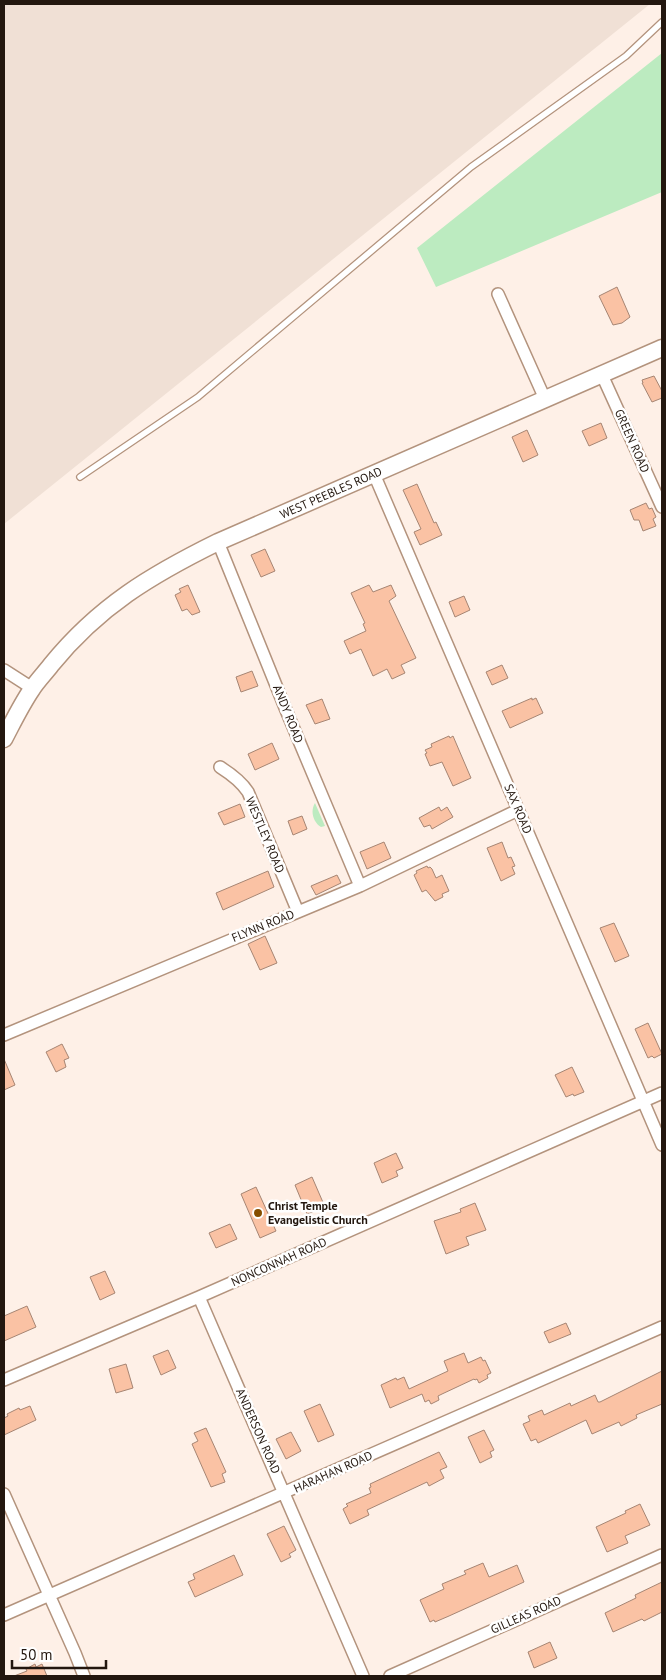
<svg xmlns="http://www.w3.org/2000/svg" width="666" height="1680" viewBox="0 0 666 1680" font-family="'PT Sans',sans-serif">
  <rect width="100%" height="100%" fill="#fef0e7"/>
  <!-- built -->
  <path fill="#f0e0d5" d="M4 4H650L4 524Z"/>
  <!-- green -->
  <path fill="#bcebc0" d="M662 53V192L436 287 417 248Z
    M315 803 325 826 321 827C313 822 310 811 315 803Z"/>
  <!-- building -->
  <path fill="#fac2a4" stroke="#a68573" d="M617 287 630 317 622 323 613 325 599 296Z
    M654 376 662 391V398L652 402 642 383H643L642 380Z
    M601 423 607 438 589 446 582 431Z
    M527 430 538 455 523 462 512 437Z
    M417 484 434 523 436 522 442 535 420 545 414 532 421 529 403 490Z
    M646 503 649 509 652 508 656 517 653 519 656 526 643 531 639 520H634L630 510Z
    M265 549 275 571 261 577 251 555Z
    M188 585 200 612 192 615 187 609 182 611 175 595 181 592 179 589Z
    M369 585 373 592 391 585 396 596 389 601 416 658 401 665 405 673 392 679 387 669 373 676 361 649 350 654 344 641 366 631 363 624 365 623 351 593Z
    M464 596 470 610 455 617 449 602Z
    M502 665 508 678 492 685 486 672Z
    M252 671 258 686 241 692 236 677Z
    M532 698V700L536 698 543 713 510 728 502 711Z
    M322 699 330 719 315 724 306 705Z
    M449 736 450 738 453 736 471 778 453 786 442 762 430 766 425 754 427 753 425 750 432 747 431 744Z
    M272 743 279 759 255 770 248 754Z
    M240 804 245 817 224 825 218 813Z
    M439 807 441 811 447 807 453 817 432 829 430 825 424 827 419 818Z
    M302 816 307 829 293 835 288 821Z
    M384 842 391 858 367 869 360 852Z
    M502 842 508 858 511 857 515 866 512 867 515 874 501 881 487 848Z
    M427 866 428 868 430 867 432 869 436 878 442 875 449 891 442 894 443 897 435 901 426 890 422 892 414 875 417 873 416 871Z
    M268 871 274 887 223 910 216 893Z
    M337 875 341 883 316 895 311 886Z
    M614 923 629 956 615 962 600 928Z
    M265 936 277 963 260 970 248 944Z
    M648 1023 662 1054 654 1058 652 1056 648 1058 635 1029Z
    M62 1044 69 1058 64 1060 66 1067 56 1072 46 1052Z
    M4 1059 15 1085 4 1090Z
    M572 1067 584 1092 574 1096 573 1094 566 1097 555 1075Z
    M396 1153 403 1168 396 1171 398 1176 382 1183 374 1163Z
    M312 1177 325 1207 307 1214 295 1185Z
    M256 1187 276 1231 260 1238 241 1194Z
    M475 1203 486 1230 466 1237 469 1245 446 1254 434 1221 461 1212 460 1209Z
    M230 1224 237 1239 216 1248 209 1233Z
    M105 1271 115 1293 100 1300 90 1277Z
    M27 1306 36 1327 4 1341V1316Z
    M566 1323 571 1334 549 1343 544 1332Z
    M168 1350 176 1368 161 1375 153 1356Z
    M464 1353 468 1363 481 1357 483 1361 485 1360 491 1373 487 1375 488 1378 479 1383 477 1379 475 1380 474 1379 442 1394 438 1396 439 1400 431 1404 429 1400 425 1402 422 1394 390 1408 381 1385 396 1378 397 1380 404 1377 409 1389 448 1371 444 1361Z
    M126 1364 133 1388 116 1393 109 1369Z
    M662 1371V1404L636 1415 637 1418 621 1426 619 1422 592 1434 586 1420 538 1443 536 1439 531 1441 523 1424 530 1421 528 1416 542 1410 544 1415 570 1403 571 1406 595 1395 598 1402H600Z
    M320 1404 334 1435 318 1442 304 1411Z
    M30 1406 36 1420 4 1435V1418L8 1416 7 1414 19 1408 20 1410Z
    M206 1428 226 1472 222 1474 225 1482 211 1487 192 1444 198 1441 194 1433Z
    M484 1430 494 1450 490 1452 492 1457 480 1463 468 1437Z
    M291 1432 301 1451 286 1459 276 1439Z
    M439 1452 447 1467 440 1470 444 1478 429 1486 427 1482 367 1510 369 1515 350 1524 343 1509 348 1506 346 1504 371 1493 369 1488 371 1487 370 1484Z
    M640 1504 650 1525 625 1536 628 1543 607 1552 596 1527 626 1513 625 1511Z
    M284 1526 296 1550 289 1554 291 1557 281 1562 267 1534Z
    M234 1555 243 1575 195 1597 188 1582 195 1579 193 1574Z
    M483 1563 489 1577 517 1565 524 1582 449 1616 435 1622 434 1620 430 1622 420 1600 444 1589 442 1584 466 1574 464 1571Z
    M662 1582V1612L644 1621 642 1619 613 1632 605 1613 636 1598 635 1595Z
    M550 1642 557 1658 534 1668 528 1652Z
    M35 1664 36 1667 42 1664 47 1676H14L27 1671 26 1669Z"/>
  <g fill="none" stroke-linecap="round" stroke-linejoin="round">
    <!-- lane casing -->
    <g stroke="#b3937d" stroke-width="8">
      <path id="lane" d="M80 477 198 397 471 167 626 56 662 22"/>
    </g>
    <!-- street casing -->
    <g stroke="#b3937d" stroke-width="14">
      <path id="street" d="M498 294 545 399
        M602 375 662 507
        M374 474 662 1145
        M218 542 286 710 360 886
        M4 670 32 688
        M220 767C231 774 241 781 248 792L298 912
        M4 1035 360 886 518 810
        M199 1297 363 1676
        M4 1380 199 1297 662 1093
        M4 1494 75 1653 84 1676
        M4 1615 662 1327
        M390 1676 662 1555"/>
    </g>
    <!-- secondary casing -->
    <g stroke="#b3937d" stroke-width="19">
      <path id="secondary" d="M4 739C13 722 21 705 32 689 37 681 45 673 51 665 99 606 151 575 218 542L662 348"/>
    </g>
    <!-- lane -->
    <use href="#lane" stroke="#fff" stroke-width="5.5"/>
    <!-- street -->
    <use href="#street" stroke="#fff" stroke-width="11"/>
    <!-- secondary -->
    <use href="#secondary" stroke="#fff" stroke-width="16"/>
  </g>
  <!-- markers -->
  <circle fill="#864e00" stroke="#fff" stroke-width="2" cx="258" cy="1213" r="5"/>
  <g text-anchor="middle" stroke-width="5" stroke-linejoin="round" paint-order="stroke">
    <!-- street labels -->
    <g font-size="12" fill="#23170f" stroke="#fff">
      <text transform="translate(632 441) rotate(66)" y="4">GREEN ROAD</text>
      <text transform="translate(331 493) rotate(-24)" y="4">WEST PEEBLES ROAD</text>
      <text transform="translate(288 714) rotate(68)" y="4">ANDY ROAD</text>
      <text transform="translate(518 809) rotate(67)" y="4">SAX ROAD</text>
      <text transform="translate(265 835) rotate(67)" y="4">WESTLEY ROAD</text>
      <text transform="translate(263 926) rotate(-22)" y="4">FLYNN ROAD</text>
      <text transform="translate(279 1262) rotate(-24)" y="4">NONCONNAH ROAD</text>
      <text transform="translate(258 1431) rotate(66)" y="4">ANDERSON ROAD</text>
      <text transform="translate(333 1472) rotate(-24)" y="4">HARAHAN ROAD</text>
      <text transform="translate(526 1615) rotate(-24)" y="4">GILLEAS ROAD</text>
    </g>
    <!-- poi labels -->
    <g font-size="12" font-weight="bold" fill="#23170f" stroke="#fff" text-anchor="start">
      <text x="268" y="1210">Christ Temple<tspan x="268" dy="14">Evangelistic Church</tspan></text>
    </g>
  </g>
  <!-- border -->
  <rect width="666" height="1680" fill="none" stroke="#23170f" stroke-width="10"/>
  <!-- scale -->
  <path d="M12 1660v8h94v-8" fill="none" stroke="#23170f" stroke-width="2.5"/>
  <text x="20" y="1660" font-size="15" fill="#23170f" stroke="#ffffff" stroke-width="4" paint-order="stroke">50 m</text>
</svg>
